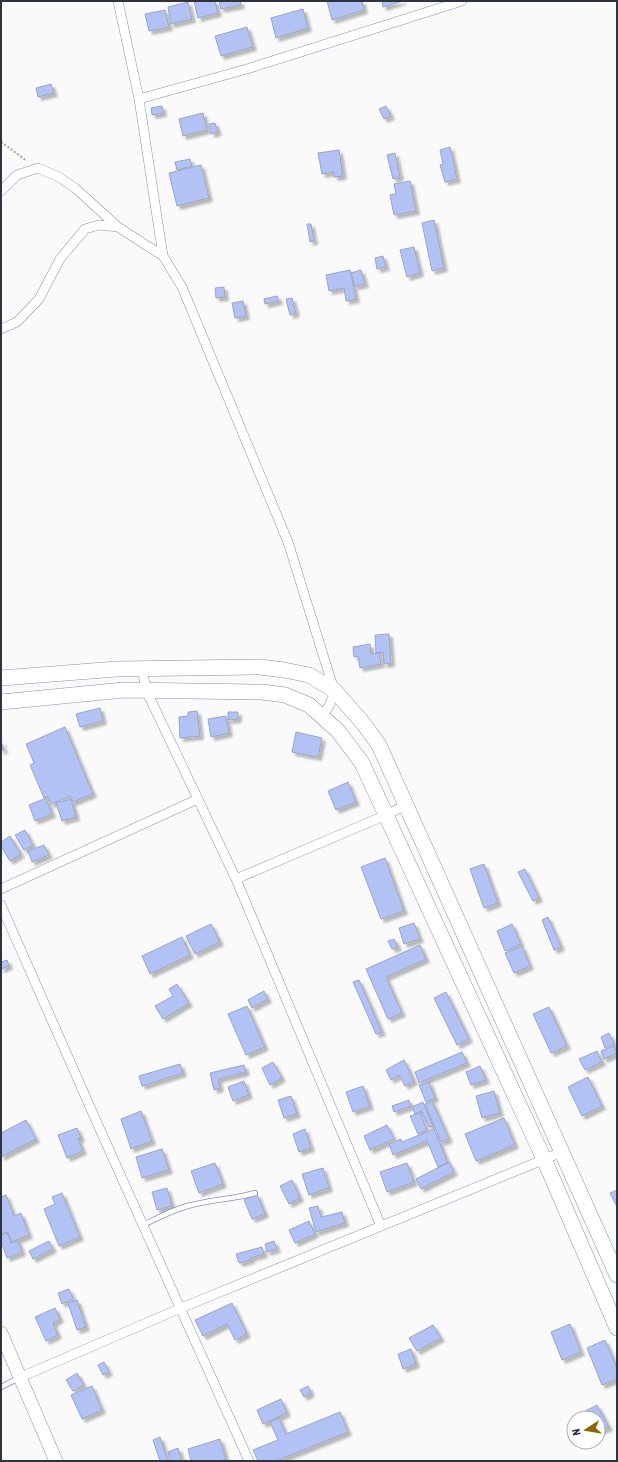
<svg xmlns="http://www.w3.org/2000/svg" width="618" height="1462" viewBox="0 0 618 1462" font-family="'Asap Condensed',sans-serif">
  <defs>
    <filter id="shadow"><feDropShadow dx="3.5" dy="3.5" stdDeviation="1" flood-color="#0004"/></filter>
  </defs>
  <rect width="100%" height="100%" fill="#fafafa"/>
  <!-- building -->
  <path fill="#b3c2f5" stroke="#9ba4c3" filter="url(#shadow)" d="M194 1H215L218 13 198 18Z
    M219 1H240L241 5 221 9Z
    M327 1H362L364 10 332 20Z
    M382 1H403L383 7Z
    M188 2 192 19 171 24 168 7Z
    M303 9 308 28 276 38 271 18Z
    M165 10 169 27 149 31 145 14Z
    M247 27 253 47 221 56 215 36Z
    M51 84 54 93 38 97 36 88Z
    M162 106 163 113 152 115 151 108Z
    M386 106 391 116 384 119 379 109Z
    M203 113 207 130 183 136 179 119Z
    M215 123 218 132 211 134 209 124Z
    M450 147 457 179 445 182 440 165 443 164 440 150Z
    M339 150 343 176 334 177V172L322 174 318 153Z
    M395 153 400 177 393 179 387 155Z
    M190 159 192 166 177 170 175 162Z
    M201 165 209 198 177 206 169 173Z
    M410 181 416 211 394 215 390 195 396 194 394 184Z
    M434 220 444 268 432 271 422 223Z
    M307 224H311L314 241 310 242Z
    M414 247 420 273 407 277 400 250Z
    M383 256 386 267 377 269 375 258Z
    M350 270 356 299 346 301 344 288 329 291 326 275Z
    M361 270 365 284 355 286 351 273Z
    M224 287 225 297 216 298 215 288Z
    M277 296 279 301 265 304 264 299Z
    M292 298 296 313 290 315 286 299Z
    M243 301 246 316 235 318 232 303Z
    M389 634 391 663 384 664 383 652 376 653 375 635Z
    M370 644 371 654 379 653 381 664 360 668 358 656 354 657 353 647Z
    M100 708 103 721 80 727 76 714Z
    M197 711 200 736 180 738 179 717 188 716V712Z
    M228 712H238V719L228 720Z
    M226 716 229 733 211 737 208 719Z
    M65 727 93 794 73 802 70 796 51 804 48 797 44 798 30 765 34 763 26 744Z
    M296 732 322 738 318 757 292 752Z
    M1 741 4 750 1 751Z
    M348 782 356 802 336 810 328 791Z
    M46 798 52 814 35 821 29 805Z
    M71 799 76 817 62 821 56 803Z
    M25 830 33 845 24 850 15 835Z
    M10 836 21 854 10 861 1 846V842Z
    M44 845 49 855 32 862 28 851Z
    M385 858 404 911 381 919 361 867Z
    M484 864 498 903 484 908 470 869Z
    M525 869 539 898 533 901 518 872Z
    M548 917 561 947 554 950 542 920Z
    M414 923 420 939 404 944 399 928Z
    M211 924 220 942 195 954 186 936Z
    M512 924 521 944 505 951 497 931Z
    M182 937 190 955 150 974 142 956Z
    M394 939 398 947 392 949 388 941Z
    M420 945 426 959 386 977 402 1013 388 1019 366 969Z
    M522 946 530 966 514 973 505 953Z
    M7 960 9 966 1 969V962Z
    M359 980 382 1032 376 1034 353 982Z
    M177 984 189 1003 163 1019 155 1006 173 996 169 989Z
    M264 991 268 999 252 1008 248 1000Z
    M446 992 469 1039 457 1045 434 998Z
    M247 1006 265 1047 246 1055 228 1014Z
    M549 1007 567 1046 551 1053 533 1014Z
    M609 1033 614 1044 605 1048 601 1037Z
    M614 1046 617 1053 604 1059 601 1051Z
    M597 1051 602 1062 585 1070 579 1059Z
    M462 1052 467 1063 419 1083 415 1072Z
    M404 1060 414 1081 405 1086 399 1075 391 1080 386 1070Z
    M273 1062 282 1078 270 1085 262 1068Z
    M180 1064 183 1073 142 1086 139 1076Z
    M244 1065 246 1072 218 1079 220 1088 214 1090 210 1073Z
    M480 1066 486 1080 471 1085 466 1072Z
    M588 1077 602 1106 582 1116 568 1087Z
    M244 1081 249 1095 233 1101 228 1087Z
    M429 1082 435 1098 426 1102 419 1085Z
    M363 1086 370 1106 353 1112 346 1092Z
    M494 1091 500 1113 482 1118 476 1096Z
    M291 1096 297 1114 284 1118 278 1100Z
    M409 1100 411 1106 394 1112 392 1106Z
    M432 1101 449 1139 441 1142 425 1104Z
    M423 1102 433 1126 429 1127 421 1111 415 1114 412 1107Z
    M141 1111 152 1141 131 1149 121 1119Z
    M420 1113 427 1130 418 1134 410 1116Z
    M504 1118 515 1145 476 1161 465 1134Z
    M26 1120 36 1139 1 1157V1133Z
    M387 1125 394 1139 370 1150 364 1136Z
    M77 1128 81 1138 78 1139 83 1151 67 1158 58 1135Z
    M305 1129 311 1148 299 1152 293 1134Z
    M434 1129 448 1163 438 1167 427 1141 393 1155 389 1144 401 1139 402 1142Z
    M162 1149 169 1170 142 1178 136 1157Z
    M449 1162 454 1172 421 1189 416 1179Z
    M215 1163 223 1184 199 1193 191 1171Z
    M407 1163 414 1182 387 1192 380 1172Z
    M323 1168 329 1188 309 1195 302 1174Z
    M292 1180 300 1198 289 1204 280 1186Z
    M167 1188 172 1206 157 1210 152 1192Z
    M617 1190V1207L610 1193Z
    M62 1193 80 1237 59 1246 44 1209 55 1204 52 1197Z
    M257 1194 265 1214 252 1219 244 1200Z
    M6 1195 14 1216 21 1213 29 1235 12 1242 8 1232 1 1234V1197Z
    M318 1206 321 1217 342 1212 345 1223 316 1232 309 1208Z
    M309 1221 315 1234 295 1243 289 1230Z
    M7 1233 11 1243 18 1241 22 1252 7 1258 1 1241V1235Z
    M49 1241 53 1249 33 1259 29 1251Z
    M274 1241 277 1249 267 1252 265 1244Z
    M262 1247 264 1254 250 1258 251 1260 239 1263 236 1254Z
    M69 1289 73 1299 62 1304 58 1293Z
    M77 1300 86 1327 77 1330 68 1303Z
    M232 1303 247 1334 235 1340 227 1324 203 1336 195 1320Z
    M55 1308 60 1319 53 1323 58 1335 46 1341 35 1317Z
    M570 1324 581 1352 562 1360 551 1332Z
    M433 1325 441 1338 417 1351 409 1338Z
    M605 1340 617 1368V1379L602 1385 587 1348Z
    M411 1349 416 1364 403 1369 398 1354Z
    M104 1362 109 1372 103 1375 98 1365Z
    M77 1373 84 1385 73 1391 66 1380Z
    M92 1386 102 1410 82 1419 71 1395Z
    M308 1386 311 1393 304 1397 300 1390Z
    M281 1399 287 1413 263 1424 257 1410Z
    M597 1405 609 1427 598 1432V1418H587L583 1412Z
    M340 1412 348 1432 276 1461H258L253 1450 278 1440 270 1422 279 1418 286 1434Z
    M160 1437 168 1461H160L153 1440Z
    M220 1439 226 1459 220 1461H191L188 1449Z
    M178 1448 182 1461H171L168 1452Z"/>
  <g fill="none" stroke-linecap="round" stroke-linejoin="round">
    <!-- service casing -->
    <g stroke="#8891b0" stroke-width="6">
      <path id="service" d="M143 1225C160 1217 178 1207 196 1204 216 1199 234 1199 255 1193
        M1 1387 19 1378"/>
    </g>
    <!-- minor casing -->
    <g stroke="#8891b0" stroke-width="10">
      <path id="minor" d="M118 1 139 99 163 256
        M139 99 247 69 462 1
        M1 191 17 175 38 168 59 177 75 188 118 227
        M1 329 17 322 39 299 60 259 85 229 99 225 118 227 163 256 182 287 288 542 334 690C333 701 329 707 322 716
        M142 668 146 690 236 879 381 1226
        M236 879 386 815 406 805
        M1 889 198 799
        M1 905 102 1134 249 1461
        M21 1377 181 1308 562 1152"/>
    </g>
    <!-- secondary casing -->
    <g stroke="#8891b0" stroke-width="14">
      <path id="secondary" d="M1 1333 56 1461"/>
    </g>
    <!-- primary casing -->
    <g stroke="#8891b0" stroke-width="16">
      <path id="primary" d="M1 678 117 669 260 667 284 670 309 675 334 690 363 723 379 745 617 1275
        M1 702 124 690 262 692 285 695 309 705 338 731 362 763 544 1159 617 1328"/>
    </g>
    <!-- path -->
    <path stroke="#a4a6ac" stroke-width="2" stroke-dasharray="2 2" stroke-linecap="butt" d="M1 142 27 161"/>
    <!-- service -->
    <use href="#service" stroke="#fff" stroke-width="4.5"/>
    <!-- minor -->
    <use href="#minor" stroke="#fff" stroke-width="9"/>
    <!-- secondary -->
    <use href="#secondary" stroke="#fff" stroke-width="13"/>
    <!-- primary -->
    <use href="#primary" stroke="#fff" stroke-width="15"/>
  </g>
  <!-- border -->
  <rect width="618" height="1462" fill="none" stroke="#2f3340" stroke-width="4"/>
  <!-- north arrow -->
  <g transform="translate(586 1430) rotate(258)"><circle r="19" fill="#ffffff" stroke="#acadb3"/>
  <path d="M0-3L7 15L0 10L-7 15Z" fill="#8a6604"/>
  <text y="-6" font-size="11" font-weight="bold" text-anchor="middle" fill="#2f3340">N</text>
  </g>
</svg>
